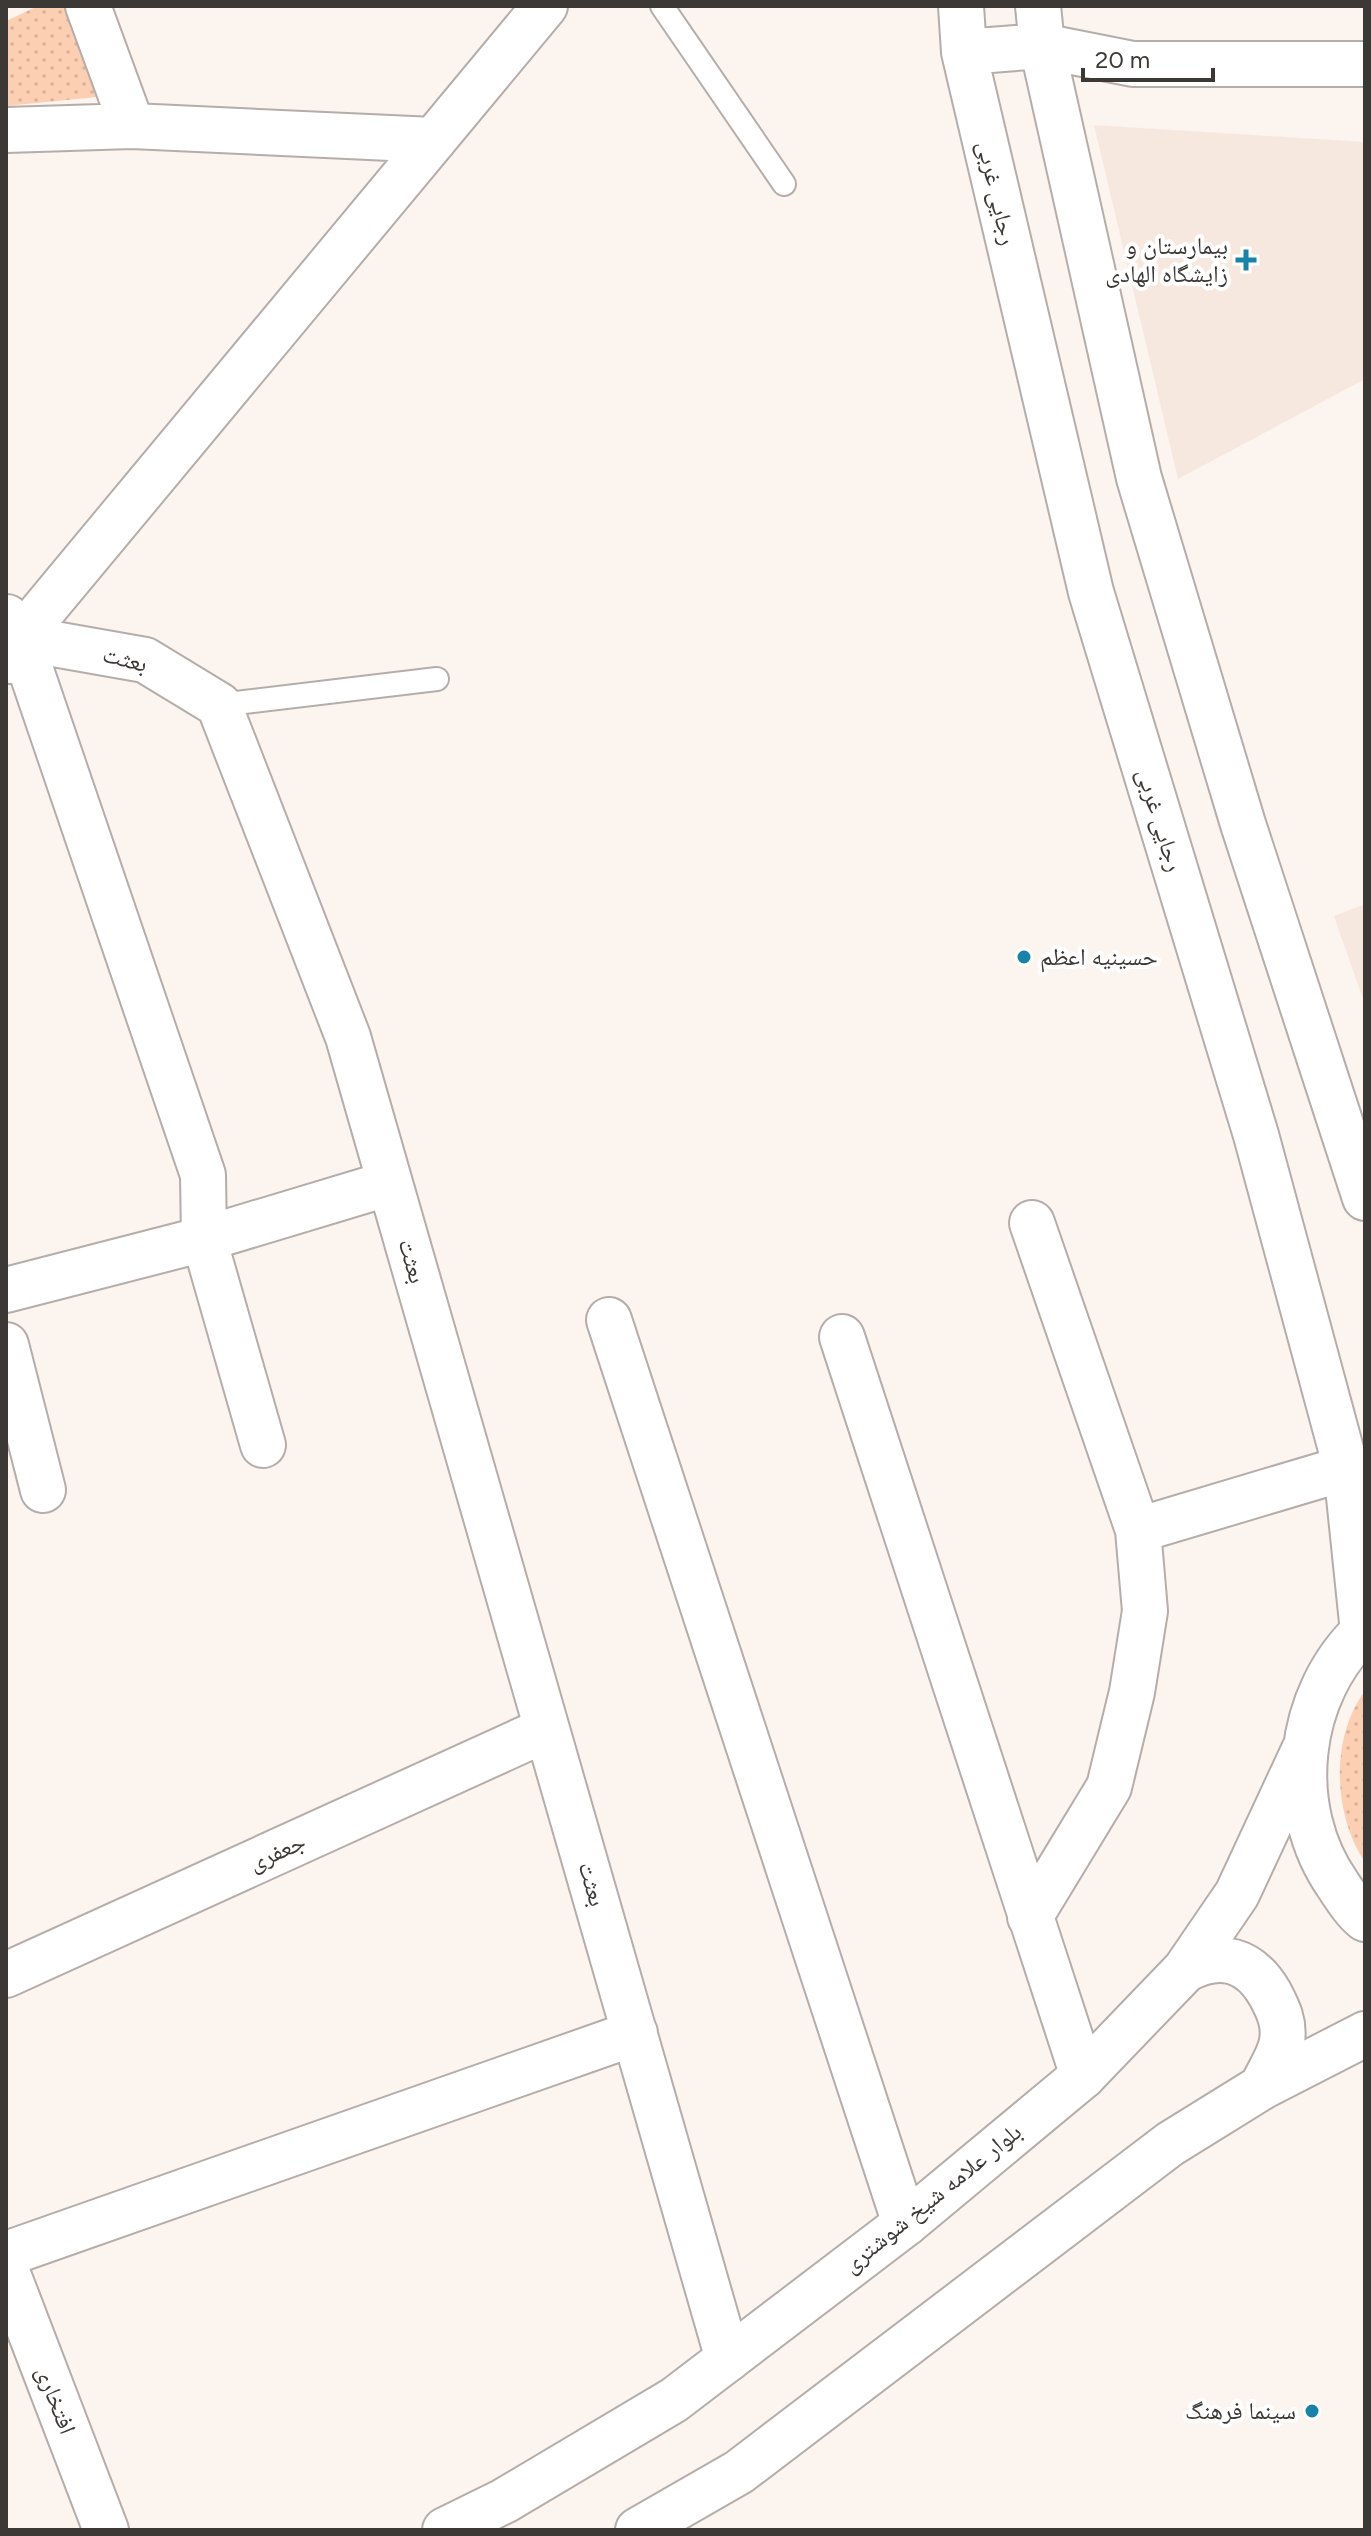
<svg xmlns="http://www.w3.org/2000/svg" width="1371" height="2536" viewBox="0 0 1371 2536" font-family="Figtree,'Noto Naskh Arabic',sans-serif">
  <defs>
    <pattern id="grass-dots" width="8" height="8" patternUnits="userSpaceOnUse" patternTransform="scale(2)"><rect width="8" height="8" fill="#fccfb2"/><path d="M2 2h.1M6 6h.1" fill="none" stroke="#d9b29a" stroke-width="1.8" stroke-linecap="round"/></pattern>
  </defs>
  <rect width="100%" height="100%" fill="#fbf4ef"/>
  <!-- built -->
  <path fill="#f7e8df" d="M1094 125 1365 142V379L1178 479Z
    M1365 904V1005L1334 916Z"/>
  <!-- grass -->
  <path fill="url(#grass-dots)" d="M38 6H68L97 97 6 106V21Z
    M1365 1691V1862C1333 1816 1330 1737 1365 1691Z"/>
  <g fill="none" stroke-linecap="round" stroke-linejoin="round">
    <!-- service casing -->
    <g stroke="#b4ada9" stroke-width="26">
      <path id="service" d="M662 6 784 184
        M219 705 437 679"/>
    </g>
    <!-- minor casing -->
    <g stroke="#b4ada9" stroke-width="48">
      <path id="minor" d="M1042 46 1133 64H1365
        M132 126 434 140
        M6 130 132 126 88 6
        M7 617 20 638 203 1175 204 1239 263 1445
        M6 638H20L145 660 219 705 348 1037 728 2359
        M9 661 20 638 545 6
        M6 1290 204 1239 390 1183
        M609 1320 905 2224
        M842 1337 1083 2076
        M6 1345 43 1490
        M1138 1530 1346 1468
        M1030 1917 1109 1787 1132 1692 1145 1611 1138 1530 1032 1223
        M6 1975 547 1729
        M6 2254 635 2033
        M6 2269 106 2530"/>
    </g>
    <!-- tertiary casing -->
    <g stroke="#b4ada9" stroke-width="48">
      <path id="tertiary" d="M961 6 964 52 1091 592 1256 1135 1346 1468 1363 1632
        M1038 6 1042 46 1139 478 1243 824 1365 1198
        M964 52 1042 46"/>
    </g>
    <!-- secondary casing -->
    <g stroke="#b4ada9" stroke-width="48">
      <path id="secondary" d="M1365 1630C1296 1694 1284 1808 1338 1885 1346 1897 1354 1910 1365 1919
        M1185 1970C1220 1951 1250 1959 1270 1994 1278 2009 1285 2023 1282 2041 1280 2056 1268 2073 1262 2087
        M445 2530 504 2501 674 2400 905 2224 1083 2076 1185 1970 1237 1894 1304 1750
        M638 2530 739 2472 1170 2144 1262 2087 1365 2034"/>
    </g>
    <!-- service -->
    <use href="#service" stroke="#fff" stroke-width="22"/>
    <!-- minor -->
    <use href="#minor" stroke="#fff" stroke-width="44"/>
    <!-- tertiary -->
    <use href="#tertiary" stroke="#fff" stroke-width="44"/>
    <!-- secondary -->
    <use href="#secondary" stroke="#fff" stroke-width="44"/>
  </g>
  <!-- markers -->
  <g fill="#1783ab" stroke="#fff" stroke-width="3">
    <path d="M1242 248h8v8h8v8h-8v8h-8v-8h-8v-8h8z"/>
    <circle cx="1024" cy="957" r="8"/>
    <circle cx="1312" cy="2411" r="8"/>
  </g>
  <g text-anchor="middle" stroke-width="8" stroke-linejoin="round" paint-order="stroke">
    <!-- street labels -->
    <g font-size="24" fill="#3b3836" stroke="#fff">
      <text transform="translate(997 193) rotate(77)" y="8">رجایی غربی</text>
      <text transform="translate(125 659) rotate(14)" y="8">بعثت</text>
      <text transform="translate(1160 820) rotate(73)" y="8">رجایی غربی</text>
      <text transform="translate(412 1261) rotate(74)" y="8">بعثت</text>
      <text transform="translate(277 1852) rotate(-24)" y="8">جعفری</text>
      <text transform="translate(592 1884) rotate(74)" y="8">بعثت</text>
      <text transform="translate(932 2198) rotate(-39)" y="8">بلوار علامه شیخ شوشتری</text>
      <text transform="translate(56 2400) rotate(69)" y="8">افتخاری</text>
    </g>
    <!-- poi labels -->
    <g font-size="24" fill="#3b3836" stroke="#fff" text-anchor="end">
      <text x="1228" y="254">بیمارستان و<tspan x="1228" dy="28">زایشگاه الهادی</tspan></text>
      <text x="1040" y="965" text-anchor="start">حسینیه اعظم</text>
      <text x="1296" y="2419">سینما فرهنگ</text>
    </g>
  </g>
  <!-- border -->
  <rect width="1371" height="2536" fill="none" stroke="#3b3836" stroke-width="16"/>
  <!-- scale -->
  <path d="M1083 68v12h130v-12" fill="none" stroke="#3b3836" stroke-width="4"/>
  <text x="1095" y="68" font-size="24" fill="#3b3836" stroke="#ffffff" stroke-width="6" paint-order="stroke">20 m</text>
</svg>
